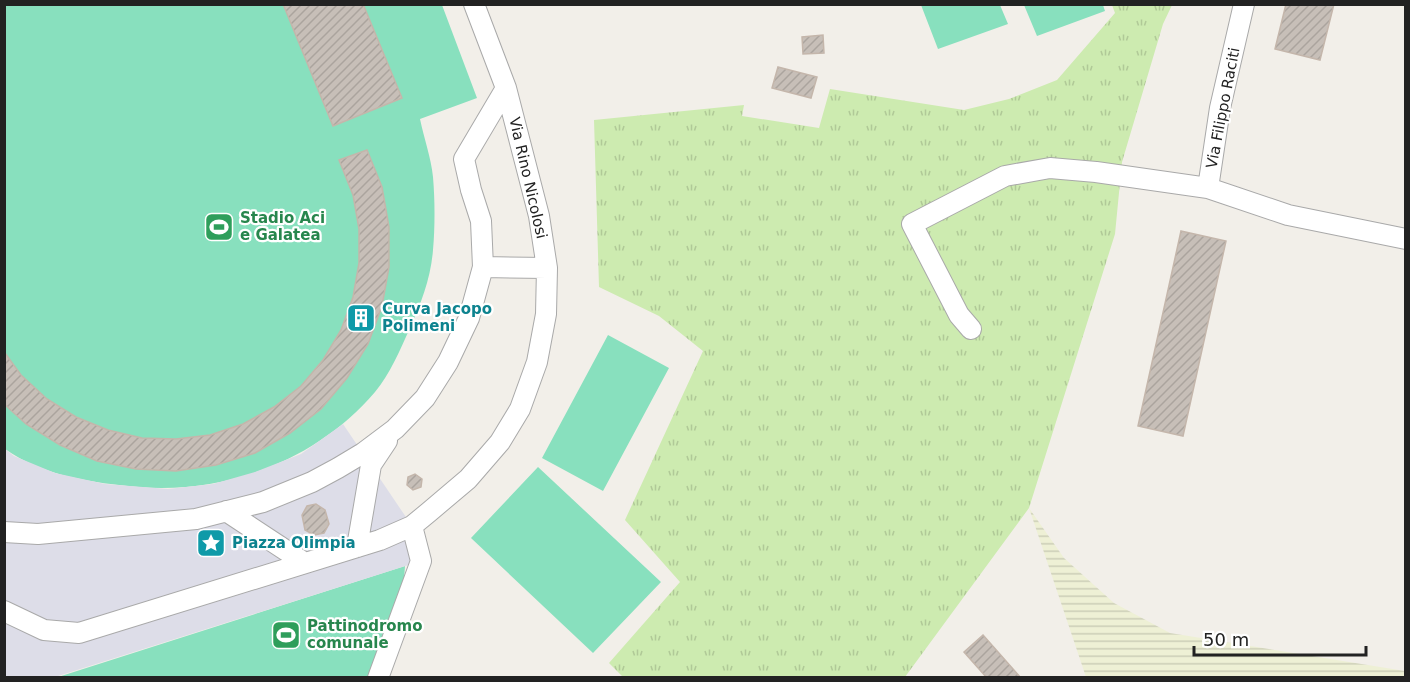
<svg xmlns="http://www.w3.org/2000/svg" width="1410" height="682" viewBox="0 0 1410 682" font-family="'DejaVu Sans',sans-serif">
  <defs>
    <pattern id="farmland-rules" width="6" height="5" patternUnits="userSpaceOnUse" patternTransform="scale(1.5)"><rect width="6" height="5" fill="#eef0d5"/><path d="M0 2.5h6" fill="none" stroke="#ccceb7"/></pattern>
    <pattern id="grass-tufts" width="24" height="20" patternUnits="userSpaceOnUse" patternTransform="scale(1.5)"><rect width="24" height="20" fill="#cdebb0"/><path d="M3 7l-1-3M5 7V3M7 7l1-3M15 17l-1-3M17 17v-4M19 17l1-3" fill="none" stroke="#b0c997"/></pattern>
    <pattern id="building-hatch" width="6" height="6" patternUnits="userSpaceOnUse" patternTransform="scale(1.5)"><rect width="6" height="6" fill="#c7bfb8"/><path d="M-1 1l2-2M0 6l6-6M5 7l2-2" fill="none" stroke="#aba49e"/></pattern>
  </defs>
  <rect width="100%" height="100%" fill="#f2efe9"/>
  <!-- farmland -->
  <path fill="url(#farmland-rules)" d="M1029 508 1064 558 1114 603 1170 633 1405 671V677H1086Z"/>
  <!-- grass -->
  <path fill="url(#grass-tufts)" d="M1112 5H1172L1163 24 1122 162 1115 234 1029 508 905 677 624 678 609 663 680 582 625 520 703 351 659 316 599 287 594 120 744 105 742 116 819 128 830 89 964 110 1009 99 1057 80 1115 13Z"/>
  <!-- pitch -->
  <path fill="#88e0be" d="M4 5H442L477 98 420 119C424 138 431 158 433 177 435 201 435 227 433 250 431 277 421 304 410 328 400 350 390 374 375 392 317 460 227 494 139 487 93 483 43 476 5 449Z
    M921 5H1000L1008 24 938 49Z
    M1024 5H1103L1105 11 1037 36Z
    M608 335 669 368 603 491 542 458Z
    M538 467 661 582 593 653 471 538Z
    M405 566 403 593 369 677 55 678Z"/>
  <!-- plaza -->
  <path fill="#dddde8" d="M343 424 412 526 421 561 55 677H5V449L14 456 55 473 105 484 168 489 213 484 255 472 301 454Z"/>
  <!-- building -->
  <path fill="url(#building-hatch)" stroke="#c4b6ab" stroke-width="1.5" d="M283 4H363L402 98 333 126Z
    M1286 4H1334L1320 60 1275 49Z
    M823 35 824 53 803 54 802 37Z
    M778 67 817 77 811 98 772 88Z
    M367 150 382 187 389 227V267L382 306 368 344 347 378 321 409 290 433 255 453 216 465 176 471 136 469 97 461 60 445 26 424 4 404 5 353 21 375 47 399 76 417 108 430 142 438 176 439 210 435 243 424 274 407 301 386 323 360 341 330 353 297 359 263V229L353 195 339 160Z
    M1181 231 1226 241 1183 436 1138 426Z
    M415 474 422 479 421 487 413 490 407 485 408 477Z
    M316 504 325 510 329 524 324 533 314 535 305 530 302 515 307 506Z
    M983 635 1021 678H987L964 652Z"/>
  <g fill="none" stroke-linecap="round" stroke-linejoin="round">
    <!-- minor casing -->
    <g stroke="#a9a9a9" stroke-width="22">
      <path id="minor" d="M1244 4 1220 108 1208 188 1288 215 1406 239
        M483 267 547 268
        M971 329 959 315 912 224 1005 176 1050 168 1096 172 1208 188
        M226 511 305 563
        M4 532 38 534 196 519 263 502 312 482 338 468 363 453 395 429 425 398 448 362 469 318 483 267 481 221 471 190 464 159 506 88
        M357 547 371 465 387 441
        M4 611 44 630 79 633 380 540 412 526 429 512 468 479 500 442 520 409 537 362 546 314 547 268 539 216 506 88 474 4
        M378 678 421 561 412 526"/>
    </g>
    <!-- minor -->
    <use href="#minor" stroke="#fff" stroke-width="20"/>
  </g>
  <!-- icons -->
  <defs>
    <g id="stadium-square" transform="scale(1.5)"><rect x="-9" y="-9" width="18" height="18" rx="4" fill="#2e9e5b" stroke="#fff"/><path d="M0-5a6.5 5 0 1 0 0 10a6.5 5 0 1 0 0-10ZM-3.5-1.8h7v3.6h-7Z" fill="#fff"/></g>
    <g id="building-square" transform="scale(1.5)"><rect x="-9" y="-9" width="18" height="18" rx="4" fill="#0f9aa8" stroke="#fff"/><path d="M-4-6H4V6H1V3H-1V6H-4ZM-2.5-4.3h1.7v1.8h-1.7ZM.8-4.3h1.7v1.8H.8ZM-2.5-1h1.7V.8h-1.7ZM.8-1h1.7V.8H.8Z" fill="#fff"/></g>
    <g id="sight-square" transform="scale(1.5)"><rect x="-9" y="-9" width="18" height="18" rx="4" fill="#0f9aa8" stroke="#fff"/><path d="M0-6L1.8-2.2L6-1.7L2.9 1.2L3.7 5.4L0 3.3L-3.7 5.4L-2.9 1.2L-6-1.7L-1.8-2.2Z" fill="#fff"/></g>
  </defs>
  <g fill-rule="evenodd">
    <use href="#stadium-square" x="219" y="227"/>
    <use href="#building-square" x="361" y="318"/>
    <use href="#sight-square" x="211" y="543"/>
    <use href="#stadium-square" x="286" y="635"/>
  </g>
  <g text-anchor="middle" stroke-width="4.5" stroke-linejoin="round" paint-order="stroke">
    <!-- street labels -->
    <g font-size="15" fill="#222" stroke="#fff">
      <text transform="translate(1223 108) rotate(-79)" y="5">Via Filippo Raciti</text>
      <text transform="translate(528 178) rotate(77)" y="5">Via Rino Nicolosi</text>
    </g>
    <!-- leisure labels -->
    <g font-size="15" font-weight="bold" fill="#27864d" stroke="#fff" text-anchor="start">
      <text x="240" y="223">Stadio Aci<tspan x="240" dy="17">e Galatea</tspan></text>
      <text x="307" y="631">Pattinodromo<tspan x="307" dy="17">comunale</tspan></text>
    </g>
    <!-- culture labels -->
    <g font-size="15" font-weight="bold" fill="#0d838f" stroke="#fff" text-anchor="start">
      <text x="382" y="314">Curva Jacopo<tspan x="382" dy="17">Polimeni</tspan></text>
      <text x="232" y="548">Piazza Olimpia</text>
    </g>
  </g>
  <!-- border -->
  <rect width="1410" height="682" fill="none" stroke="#222222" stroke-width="12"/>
  <!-- scale -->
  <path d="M1194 646v9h172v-9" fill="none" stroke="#222222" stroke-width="3"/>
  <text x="1203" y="646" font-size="18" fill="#222222" stroke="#ffffff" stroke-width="4.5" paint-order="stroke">50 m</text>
</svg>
